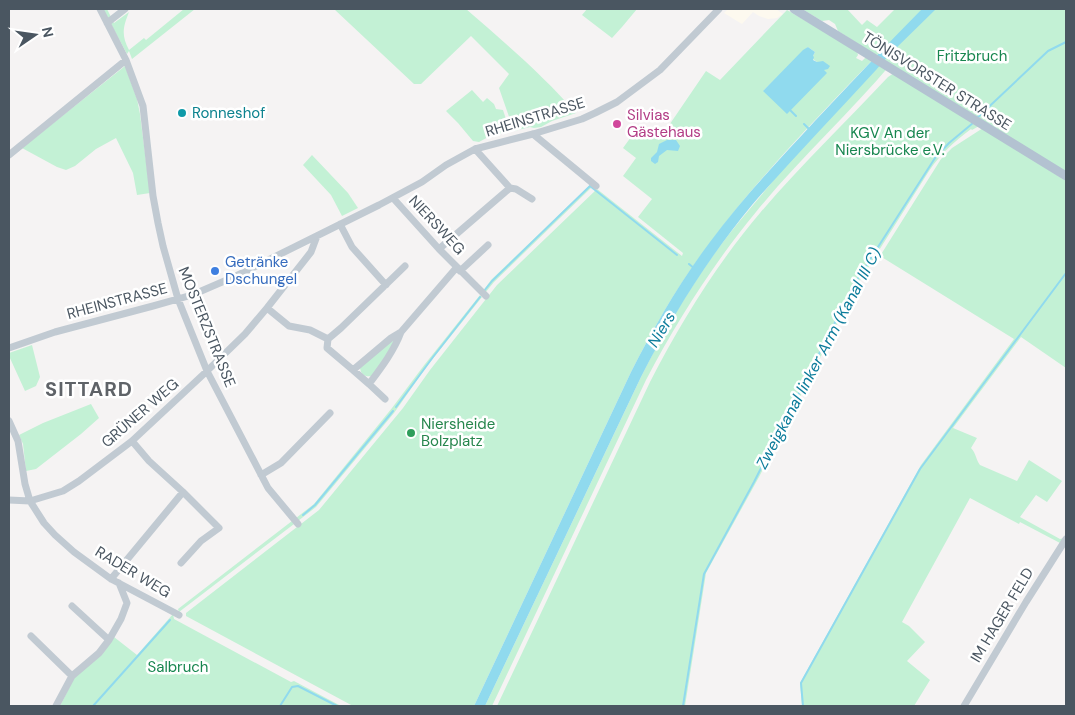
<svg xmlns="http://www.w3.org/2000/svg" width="1075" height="715" viewBox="0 0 1075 715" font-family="'DM Sans',sans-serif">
  <rect width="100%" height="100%" fill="#f5f3f3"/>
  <!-- commercial -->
  <path fill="#fdf9ef" d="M728 9H776L783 14 777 18 768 19 759 16 753 12 742 24 724 13Z"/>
  <!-- green -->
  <path fill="#c3f1d5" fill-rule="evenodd" d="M103 9H107L114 23 129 12C123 27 121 35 129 50L144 38 146 40 184 9H195L132 59 129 51 127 54Z
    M334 9H466C504 42 543 75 576 113L552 121 541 127 534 128 530 127 514 131 499 88 509 74 471 36 421 84H414Z
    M587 9H637L622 27 612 38 582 15Z
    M802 9H847L862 25 867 20 877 27 895 9H1066V173L979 126 972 130 971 129C953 143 942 152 929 171L859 282 759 477 706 573 685 706H497L650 382C681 322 716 265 760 213 800 166 845 123 888 77L894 73 891 64C848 115 798 160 756 212 713 264 677 321 646 380L492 706H485L641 377C663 333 688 290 717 250 736 224 757 201 777 176 811 135 845 94 879 53 821 114 760 175 710 243 679 283 654 327 631 372L474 706H353L186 616V613L319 510 403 408 430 370 497 285 597 189 682 256 683 253 638 217 652 199 623 176 636 158 623 148 639 126 659 140 706 71 720 80 787 10 857 51 858 55 856 58 862 61 871 52 838 31 835 24 829 20 822 21ZM808 47 815 52 813 56V59L817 62 763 91Z
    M125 66 137 99 140 114 150 193 137 195 133 173 116 138 96 149 75 166 66 170 57 167 22 148Z
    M472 90 483 102 487 98 494 104 496 109 503 110 510 131 490 136 479 142 473 141 458 123 446 111Z
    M983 128 1066 181V368L1021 337 953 428 977 438 971 448C976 453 976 460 980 465L1017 481 1029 460 1062 481 1047 502 1036 495 1020 517 1060 539 1064 538 1060 543 1020 522 1019 524 970 498 902 622 909 626 925 642 907 661 930 680 914 706 892 705V706H802L800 683 921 465 1014 339 880 256 941 159 952 148Z
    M312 155 348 193 358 208 342 216 331 195 303 165Z
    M591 184 593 186 494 282 485 293 483 291 491 280Z
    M480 295 482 297 427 366 394 413 316 507 298 521 296 518 314 504 392 408 425 364Z
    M393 338 395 342 372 376C365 377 361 375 360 368Z
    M32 345 40 377 36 386 25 391 9 356V353Z
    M91 404 99 418 81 434 36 469 26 471 23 444 19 435 43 423Z
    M292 521 294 524 179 612 178 609Z
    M173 614 174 619 291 682 294 681 341 706H60L74 678 114 637 137 655Z"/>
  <!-- water -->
  <path fill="#90daee" d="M922 9H936L888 56 876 70C835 115 792 159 752 205 708 258 672 316 641 377L485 706H474L631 372C654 327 679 283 710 242 742 199 778 161 814 122 850 84 885 46 922 9Z
    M808 47 815 52 813 56 814 57 813 60 817 62 823 61 830 66 828 69 824 70 827 73 787 114 763 91 803 50Z
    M667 140H676L680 146 678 151 667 150 659 156 658 162 655 164 651 161V158L657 152 659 144Z"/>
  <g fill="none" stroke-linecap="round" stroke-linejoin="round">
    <!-- stream -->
    <path stroke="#90daee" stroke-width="2" d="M790 110 796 116
      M977 118 1048 51 1066 42
      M804 124 809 129
      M689 264 695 269
      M484 291 492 281 590 186 677 255
      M396 407 433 357 480 297
      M303 515 315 505 393 411
      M93 706 170 620
      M280 706 292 687 298 686 337 706
      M683 706 704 574 754 482 855 283 935 158 949 143 973 123
      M803 706 801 683 920 469 1066 273"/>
    <!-- minor -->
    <path stroke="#c1cad2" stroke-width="7" d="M100 9 126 60 143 106 153 196 158 223 163 246 178 299 207 371 268 488 298 524
      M107 23 125 9
      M533 134 596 186
      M475 149 510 188 516 189 532 199
      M9 155 126 60
      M393 198 439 249 486 296
      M340 224 352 247 386 285
      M439 249 510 188
      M460 271 488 245
      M267 308 289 326 310 330 328 339 341 328 405 266
      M328 339 327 348 353 370 391 338 401 332
      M9 348 55 332 153 306 192 295 236 276 379 205 422 182 446 165 475 149 533 134 582 119 595 113 617 102 660 70 719 9
      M353 370 369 384C381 368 394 351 401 332L457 267
      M369 384 385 399
      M9 421 18 441 25 484 30 501 44 523 55 535 74 552 111 579 179 615
      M132 441 149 461 183 492 219 528 201 541 181 563
      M261 475 281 463 330 413
      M9 500 30 501 63 491 79 481 132 441 207 371 245 334 267 308 311 252 317 236
      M111 579 183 492
      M72 606 109 640
      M31 636 72 676
      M56 706 72 676 99 653 109 640 121 619 127 603 119 583
      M964 706 1026 602 1066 539"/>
    <!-- major -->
    <path stroke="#b3c2d1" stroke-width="9" d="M794 9 1066 176"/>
  </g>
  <!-- markers -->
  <circle fill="#0f9aa8" stroke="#fff" stroke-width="2" cx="182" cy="113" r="5"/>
  <circle fill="#d1479c" stroke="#fff" stroke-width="2" cx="617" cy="124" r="5"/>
  <circle fill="#3f7fe0" stroke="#fff" stroke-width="2" cx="215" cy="271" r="5"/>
  <circle fill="#2e9e5b" stroke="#fff" stroke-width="2" cx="411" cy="433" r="5"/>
  <g text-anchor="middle" stroke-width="5" stroke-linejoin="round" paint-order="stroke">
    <!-- park labels -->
    <g font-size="15" fill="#17864f" stroke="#fff">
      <text x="972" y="61">Fritzbruch</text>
      <text x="890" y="138">KGV An der<tspan x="890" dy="17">Niersbrücke e.V.</tspan></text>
      <text x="178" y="672">Salbruch</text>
    </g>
    <!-- street labels -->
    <g font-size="15" fill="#4a5661" stroke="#fff">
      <text transform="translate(937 81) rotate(32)" y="5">TÖNISVORSTER STRASSE</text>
      <text transform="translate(535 117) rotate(-17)" y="5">RHEINSTRASSE</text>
      <text transform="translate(437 225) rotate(47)" y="5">NIERSWEG</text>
      <text transform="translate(117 301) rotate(-15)" y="5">RHEINSTRASSE</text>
      <text transform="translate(207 327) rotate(68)" y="5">MOSTERZSTRASSE</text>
      <text transform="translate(140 413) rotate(-41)" y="5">GRÜNER WEG</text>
      <text transform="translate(133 572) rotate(31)" y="5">RADER WEG</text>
      <text transform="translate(1002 615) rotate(-59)" y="5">IM HAGER FELD</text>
    </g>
    <!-- culture labels -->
    <g font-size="15" fill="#0d838f" stroke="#fff" text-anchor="start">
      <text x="192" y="118">Ronneshof</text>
    </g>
    <!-- hotel labels -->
    <g font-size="15" fill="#b23c85" stroke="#fff" text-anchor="start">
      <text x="627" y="120">Silvias<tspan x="627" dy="17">Gästehaus</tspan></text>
    </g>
    <!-- shop labels -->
    <g font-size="15" fill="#366cbe" stroke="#fff" text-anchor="start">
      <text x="225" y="267">Getränke<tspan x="225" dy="17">Dschungel</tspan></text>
    </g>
    <!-- leisure labels -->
    <g font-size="15" fill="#27864d" stroke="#fff" text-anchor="start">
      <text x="421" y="429">Niersheide<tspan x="421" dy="17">Bolzplatz</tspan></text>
    </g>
    <!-- water labels -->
    <g font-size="16" font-style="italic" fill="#0c7c9b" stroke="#fff">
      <text transform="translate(661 329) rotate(-59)" y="6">Niers</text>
      <text transform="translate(818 358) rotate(-62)" y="6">Zweigkanal linker Arm (Kanal III C)</text>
    </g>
    <!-- district labels -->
    <g font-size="20" font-weight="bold" letter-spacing="1" fill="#5f6368" stroke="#fff">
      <text x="89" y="396">SITTARD</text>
    </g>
  </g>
  <!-- border -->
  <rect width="1075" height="715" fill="none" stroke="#4a5661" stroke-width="20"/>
  <!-- north arrow -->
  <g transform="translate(35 35) rotate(77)" stroke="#ffffff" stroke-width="4" paint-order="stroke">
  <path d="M0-4L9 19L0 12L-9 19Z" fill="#4a5661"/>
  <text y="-8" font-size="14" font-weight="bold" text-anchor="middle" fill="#4a5661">N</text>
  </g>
</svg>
